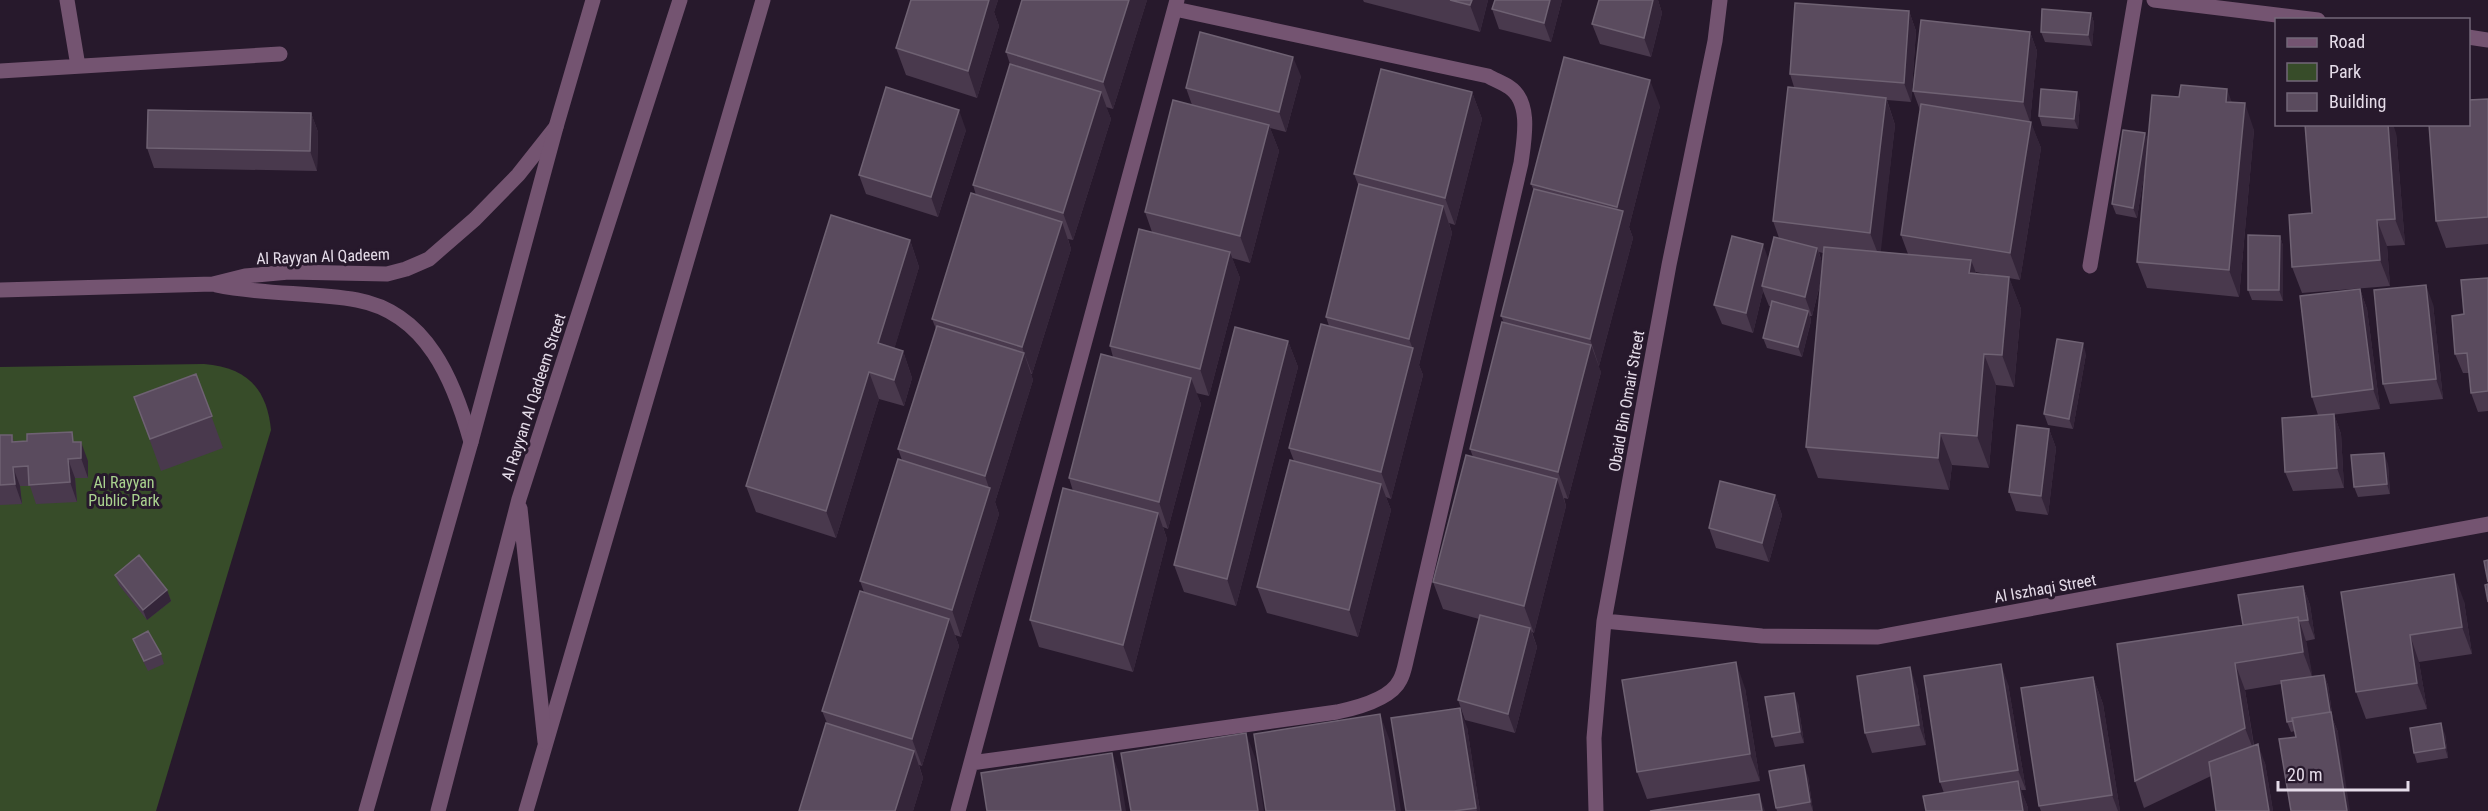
<svg xmlns="http://www.w3.org/2000/svg" width="2488" height="811" viewBox="0 0 2488 811" font-family="'Roboto Condensed',sans-serif">
  <rect width="100%" height="100%" fill="#27192c"/>
  <!-- park -->
  <path fill="#374c29" d="M204 364C246 367 267 388 271 430L156 811H0V367Z"/>
  <g fill="none" stroke-linecap="round" stroke-linejoin="round">
    <!-- service -->
    <path stroke="#745471" stroke-width="15" d="M67 0 78 66
      M0 71 280 54
      M2090 266 2135 0"/>
    <!-- minor -->
    <path stroke="#745471" stroke-width="15" d="M2154 0 2318 20
      M2468 37 2488 40
      M216 285C263 295 311 292 357 300 427 313 454 381 471 442
      M0 290 213 284 245 276 289 272 387 274 406 269 429 259 475 219 518 175 556 127
      M1604 621 1762 636 1878 637 2488 524
      M971 763 1337 712C1356 708 1391 699 1400 680 1404 673 1405 665 1407 657L1521 163C1524 140 1532 102 1509 87 1503 83 1495 80 1488 76L1175 9
      M526 811 763 0
      M958 811 1177 0
      M1596 811 1594 738 1604 621 1669 265 1715 41 1720 0"/>
    <!-- tertiary -->
    <path stroke="#745471" stroke-width="15" d="M520 508 545 742
      M366 811 471 442 556 127 593 0
      M438 811 519 499 680 0"/>
  </g>
  <!-- wall -->
  <path fill="#49394d" fill-rule="evenodd" d="M911 0H998L994 12 999 26 977 98 906 75 896 48Z
    M1147 0 1113 109 1106 107 1111 119 1073 240 1068 239 1071 249 1032 374H1031L1033 380 995 502 999 514 961 637 955 635 959 646 922 766 919 765 923 778 913 811H799L827 723 822 711 864 592 860 581 902 460 898 449 936 329 932 319 976 195 973 185 1010 64 1006 52Z
    M1363 0H1488L1480 32 1364 2Z
    M1495 0H1562L1551 42 1499 29 1492 9Z
    M1599 0H1658L1662 13 1651 57 1600 44 1592 24Z
    M1909 11 1916 31 1911 102 1887 100 1895 125 1880 252 1908 254 1901 235 1920 110 1913 91 2030 32 2037 51 2030 121 2041 148 2020 280 2009 278 2021 309 2014 387 1996 385 1989 468 1952 465 1949 490 1818 478 1806 447 1821 281 1812 316H1810L1811 321 1802 357 1767 348 1763 338 1771 306H1769L1763 291 1753 333 1722 324 1714 305 1768 259 1779 238 1773 221 1794 87 1790 74ZM1819 252 1823 253 1822 263ZM1976 272 1996 276 1976 274Z
    M2091 13 2094 23 2092 46 2045 42 2041 32Z
    M1301 76 1286 132 1270 128 1279 151 1250 263 1232 258 1240 278 1209 396 1196 393 1201 404 1168 529 1163 527 1167 539 1133 672 1039 647 1030 620 1073 491 1069 478 1113 357 1110 346 1152 232 1145 212 1192 105 1186 88Z
    M1472 92 1482 119 1455 225 1449 223 1452 233 1419 365 1423 375 1391 499 1386 497 1391 510 1358 637 1267 613 1257 587 1294 461 1289 448 1329 326 1326 317 1359 187 1354 174Z
    M2488 99V244L2446 248 2436 221Z
    M2080 102 2078 129 2042 126 2039 116Z
    M2232 102 2254 130 2239 297 2147 288 2137 262 2146 162 2137 218 2116 214 2112 204 2145 133 2148 141Z
    M1660 106 1629 227 1633 238 1599 366H1598L1601 372 1568 499 1564 498 1566 506 1534 633 1532 632 1537 647 1515 733 1465 720 1458 700 1479 619 1443 609 1433 582 1473 457 1470 449 1504 323 1501 316 1534 191 1531 184Z
    M311 113 318 132 317 171 154 168 147 148Z
    M966 130 938 217 866 194 859 175Z
    M2396 133 2405 245 2387 246 2390 286 2302 293 2292 267Z
    M2280 236 2283 246V301L2252 300 2248 290Z
    M910 240 919 267 894 349 903 351 912 378 904 406 879 399 836 538 756 512 746 486Z
    M2488 278V411L2478 412 2471 393 2469 373H2463L2455 354 2464 314Z
    M2360 289 2367 309 2380 409 2331 415 2334 414 2341 434 2344 488 2293 491 2285 472 2318 415 2312 397Z
    M2433 304 2443 399 2390 404 2383 384Z
    M1288 341 1298 367 1236 606 1184 592 1174 565Z
    M2086 354 2073 429 2048 425 2044 414Z
    M196 374 223 448 161 471 134 397Z
    M2049 429 2056 448 2048 515 2016 511 2009 492Z
    M0 435H12L14 442H75L88 461V478H75L77 502 36 504 30 486H20L22 504 0 505Z
    M2388 464 2390 494 2358 497 2354 487Z
    M1775 495 1782 515 1769 562 1716 548 1709 528Z
    M115 575 167 590 171 601 147 620 119 585Z
    M2303 586 2310 605 2315 639 2306 641 2312 676 2324 675 2328 685 2333 720 2338 732 2296 737 2295 731 2291 732 2287 722 2281 684 2245 690 2254 745 2265 763 2273 811H2216L2211 776 2144 808 2135 781 2243 625Z
    M2341 592 2464 601 2472 654 2419 662 2427 709 2366 719 2356 692Z
    M133 639 161 654 164 664 148 671 137 649Z
    M2093 677 2103 704 2120 811H2041L2039 806Z
    M2008 684 2026 790H2021L2028 808 1944 793 1940 782Z
    M1917 687 1926 745 1872 753 1865 733Z
    M1745 688 1760 781 1647 799 1637 772Z
    M1798 703 1804 743 1775 747 1772 737Z
    M1467 727 1480 811H1406Z
    M2445 734 2448 758 2417 763 2414 753Z
    M1808 776 1813 811H1777L1776 808Z"/>
  <!-- shaded-wall -->
  <path fill="#342539" d="M983 0H998L994 12 999 26 977 98 968 71Z
    M1129 0H1147L1113 109 1103 82Z
    M1472 0H1488L1480 32 1470 5Z
    M1550 0H1562L1551 42 1544 23Z
    M1653 0H1658L1662 13 1651 57 1644 38Z
    M1909 11 1916 31 1911 102 1904 83Z
    M2091 13 2094 23 2092 46 2088 35Z
    M2030 32 2037 51 2030 122 2023 102Z
    M1293 57 1301 76 1286 132 1279 112Z
    M1650 80 1660 106 1629 227 1633 238 1599 366 1590 339 1621 217 1617 207Z
    M2227 89 2237 116 2226 102Z
    M1101 92 1111 119 1073 240 1063 213Z
    M1472 92 1482 119 1455 225 1445 198Z
    M2077 92 2080 102 2078 129 2074 119Z
    M1886 98 1895 125 1880 259 1870 233Z
    M2245 103 2254 130 2239 297 2229 270Z
    M959 110 966 130 938 217 931 197Z
    M311 113 318 132 317 171 310 151Z
    M2031 122 2041 148 2020 280 2010 253Z
    M2388 124H2393L2396 133 2405 245 2395 219Z
    M1269 125 1279 151 1250 263 1240 236Z
    M2145 133 2149 143 2137 218 2133 208Z
    M1443 206 1452 233 1419 365 1423 375 1391 499 1381 472 1413 349 1409 339Z
    M2377 220 2387 246 2390 286 2380 260Z
    M1062 222 1071 249 1032 374 1022 347Z
    M2280 236 2283 246V301L2279 290Z
    M910 240 919 267 888 370 878 343Z
    M1763 244 1770 264 1762 286 1763 291 1753 333 1746 313Z
    M1817 248 1824 268 1812 316 1805 297Z
    M1230 252 1240 278 1209 396 1200 369Z
    M1971 260 1983 291 1969 273Z
    M2009 277 2021 309 2014 387 2002 355Z
    M2426 285 2433 304 2443 399 2436 379Z
    M2360 289 2367 309 2380 409 2373 389Z
    M1808 311 1811 321 1802 357 1798 347Z
    M1288 341 1298 367 1236 606 1227 579Z
    M2083 343 2086 354 2073 429 2069 419Z
    M1591 345 1601 372 1568 499 1558 472Z
    M903 351 912 378 904 406 894 380Z
    M1024 353 1033 380 995 502 999 514 961 637 952 610 989 488 985 476Z
    M1984 354 1996 385 1989 468 1977 436Z
    M869 372 879 399 836 538 826 511Z
    M1191 378 1201 404 1168 529 1159 502Z
    M2334 414 2341 434 2344 488 2337 468Z
    M2049 429 2056 448 2048 515 2041 496Z
    M1940 433 1952 465 1949 490 1938 458Z
    M81 442 88 461V478L81 458Z
    M2384 453 2388 464 2390 494 2387 484Z
    M68 459 75 478 77 502 70 482Z
    M13 467 20 486 22 504 15 484Z
    M1557 479 1566 506 1534 633 1524 606Z
    M1381 484 1391 510 1358 637 1349 610Z
    M1775 495 1782 515 1769 562 1762 543Z
    M1158 513 1167 539 1133 672 1123 645Z
    M2454 574 2464 601 2472 654 2462 627Z
    M2303 586 2310 605 2315 639 2308 620Z
    M167 590 171 601 147 620 143 610Z
    M2298 617 2307 644 2313 679 2303 652Z
    M949 619 959 646 922 766 912 739Z
    M1530 628 1537 647 1515 733 1508 714Z
    M2410 635 2419 662 2427 709 2417 683Z
    M1736 662 1745 688 1760 781 1750 754Z
    M2235 663 2245 690 2255 754 2245 728Z
    M2001 664 2008 684 2026 790 2018 770Z
    M1910 667 1917 687 1926 745 1919 725Z
    M2324 675 2328 685 2333 720 2338 732 2350 811H2347Z
    M2093 677 2103 704 2120 811H2118L2112 795Z
    M1794 693 1798 703 1804 743 1800 732Z
    M1460 708 1467 727 1480 811H1477L1476 808Z
    M1380 714 1390 741 1401 811H1395Z
    M2441 723 2445 734 2448 758 2445 748Z
    M1246 733 1256 760 1264 811H1258Z
    M2258 744 2265 763 2273 811H2269Z
    M914 751 923 778 913 811H895Z
    M1112 753 1121 779 1126 811H1121Z
    M1804 765 1808 776 1813 811 1810 802Z
    M2018 781 2028 808V811H2023Z
    M1759 794 1765 811H1762Z"/>
  <!-- building -->
  <path fill="#5a4b5e" stroke="#6f6273" stroke-width="1.5" d="M911 0H989L968 71 896 48Z
    M1022 0H1129L1103 82 1006 52Z
    M1450 0H1472L1470 5Z
    M1495 0H1550L1544 23 1492 9Z
    M1599 0H1653L1644 38 1592 24Z
    M1795 3 1909 11 1904 83 1790 74Z
    M2042 9 2091 13 2088 35 2041 32Z
    M1921 20 2030 32 2023 102 1913 91Z
    M1200 32 1293 57 1279 112 1186 88Z
    M1564 57 1650 80 1617 207 1531 184Z
    M1010 64 1101 92 1063 213 973 185Z
    M1381 69 1472 92 1445 198 1354 174Z
    M2181 85 2227 89 2226 102 2245 103 2229 270 2137 262 2152 95 2179 97Z
    M886 87 959 110 931 197 859 175Z
    M1788 87 1886 98 1870 233 1773 221Z
    M2041 89 2077 92 2074 119 2039 116Z
    M2488 99V217L2436 221 2429 124H2469V100Z
    M1173 100 1269 125 1240 236 1145 212Z
    M1921 104 2031 122 2010 253 1901 235Z
    M148 110 311 113 310 151 147 148Z
    M2305 124H2388L2395 219 2377 220 2380 260 2292 267 2289 215 2312 213Z
    M2123 130 2145 133 2133 208 2112 204Z
    M1359 184 1443 206 1409 339 1326 317Z
    M1534 189 1623 211 1590 339 1501 316Z
    M971 193 1062 222 1022 347 932 319Z
    M831 215 910 240 878 343 903 351 894 380 869 372 826 511 746 486Z
    M1139 229 1230 252 1200 369 1110 346Z
    M2248 235 2280 236 2279 290H2248Z
    M1732 236 1763 244 1746 313 1714 305Z
    M1774 237 1817 248 1805 297 1762 286Z
    M1824 247 1971 260 1969 273 2009 277 2002 355 1984 354 1977 436 1940 433 1938 458 1806 447Z
    M2488 278V391L2471 393 2467 353 2455 354 2452 316 2464 314 2461 280Z
    M2426 285 2436 379 2383 384 2374 290Z
    M2360 289 2373 389 2312 397 2300 296Z
    M1772 301 1808 311 1798 347 1763 338Z
    M1502 322 1591 345 1558 472 1470 449Z
    M1321 324 1413 348 1381 472 1289 448Z
    M937 326 1024 353 985 476 898 449Z
    M1235 327 1288 341 1227 579 1174 565Z
    M2057 339 2083 343 2069 419 2044 414Z
    M1101 354 1191 378 1159 502 1069 478Z
    M196 374 212 416 150 439 134 397Z
    M2334 414 2337 468 2285 472 2282 418Z
    M2017 425 2049 429 2041 496 2009 492Z
    M72 432 73 442H81V458L68 459 70 482 29 485 28 466 13 467 15 484 0 485V435H12V442L27 441V434Z
    M2384 453 2387 484 2354 487 2351 455Z
    M1466 455 1557 479 1524 606 1433 582Z
    M898 459 990 488 952 610 860 581Z
    M1290 460 1381 484 1349 610 1257 587Z
    M1720 481 1775 495 1762 543 1709 528Z
    M1063 488 1158 513 1123 645 1030 620Z
    M139 555 167 590 143 610 115 575Z
    M2488 560V582L2484 561Z
    M2454 574 2462 627 2410 635 2417 683 2356 692 2341 592Z
    M2488 584V602L2485 585Z
    M2303 586 2308 620 2299 621 2298 617 2243 625 2238 595Z
    M860 591 949 619 912 739 822 711Z
    M1480 615 1530 628 1508 714 1458 700Z
    M2298 617 2303 652 2235 663 2245 728 2135 781 2117 644Z
    M148 631 161 654 144 661 133 639Z
    M1736 662 1750 754 1637 772 1622 680Z
    M2001 664 2018 770 1940 782 1924 676Z
    M1910 667 1919 725 1865 733 1857 676Z
    M2324 675 2330 712 2292 718 2293 721 2287 722 2281 681Z
    M2093 677 2112 795 2039 806 2021 688Z
    M1794 693 1800 732 1772 737 1765 697Z
    M1460 708 1476 808 1454 811H1406L1391 718Z
    M2331 712 2347 811H2291L2279 739 2296 737 2292 718Z
    M1380 714 1395 811H1266L1254 734Z
    M826 723 914 751 895 811H799Z
    M2441 723 2445 748 2414 753 2410 728Z
    M1246 733 1258 811H1131L1121 753Z
    M2258 744 2269 811H2216L2209 762Z
    M1112 753 1121 811H987L981 773Z
    M1804 765 1810 802 1776 808 1769 771Z
    M2018 781 2023 811H1926L1923 796Z
    M1759 794 1762 811H1650Z"/>
  <g text-anchor="middle" stroke-width="6" stroke-linejoin="round" paint-order="stroke">
    <!-- street labels -->
    <g font-size="16" fill="#e5dce9" stroke="#27192c">
      <text transform="translate(323 256) rotate(-2)" y="6">Al Rayyan Al Qadeem</text>
      <text transform="translate(533 397) rotate(-72)" y="6">Al Rayyan Al Qadeem Street</text>
      <text transform="translate(1626 401) rotate(-80)" y="6">Obaid Bin Omair Street</text>
      <text transform="translate(2045 588) rotate(-10)" y="6">Al Iszhaqi Street</text>
    </g>
    <!-- park labels -->
    <g font-size="16" fill="#a9d28e" stroke="#27192c">
      <text x="124" y="488">Al Rayyan<tspan x="124" dy="18">Public Park</tspan></text>
    </g>
  </g>
  <!-- legend -->
  <rect x="2275" y="18" width="195" height="108" fill="#27192c" stroke="#736778" stroke-width="1.5"/>
  <rect x="2287" y="38" width="30" height="9" fill="#745471" stroke="#736778" stroke-width="1.5"/>
  <text x="2329" y="48" font-size="18" fill="#e5dce9">Road</text>
  <rect x="2287" y="63" width="30" height="18" fill="#374c29" stroke="#736778" stroke-width="1.5"/>
  <text x="2329" y="78" font-size="18" fill="#e5dce9">Park</text>
  <rect x="2287" y="93" width="30" height="18" fill="#5a4b5e" stroke="#736778" stroke-width="1.5"/>
  <text x="2329" y="108" font-size="18" fill="#e5dce9">Building</text>
  <!-- scale -->
  <path d="M2278 781v9h130v-9" fill="none" stroke="#e5dce9" stroke-width="3"/>
  <text x="2287" y="781" font-size="18" fill="#e5dce9" stroke="#27192c" stroke-width="4.5" paint-order="stroke">20 m</text>
</svg>
